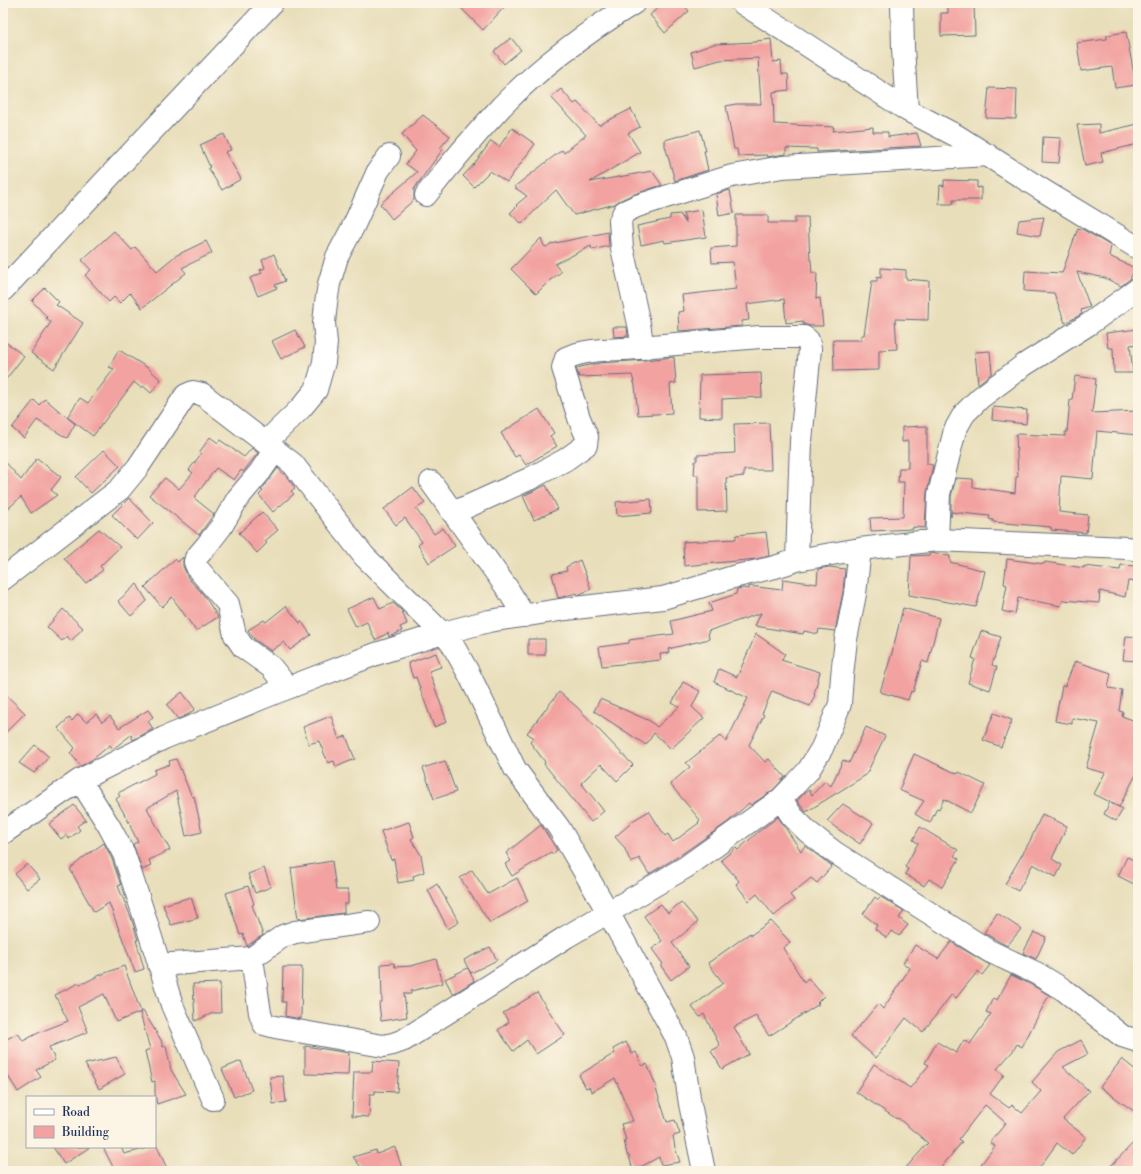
<svg xmlns="http://www.w3.org/2000/svg" width="1141" height="1174" viewBox="0 0 1141 1174" font-family="'Libre Bodoni',serif">
  <rect width="100%" height="100%" fill="#fcf5e5"/>
  <filter id="ink" filterUnits="userSpaceOnUse"><feTurbulence type="fractalNoise" baseFrequency=".025" numOctaves="2"/><feDisplacementMap in="SourceGraphic" scale="8" xChannelSelector="R" yChannelSelector="G"/><feConvolveMatrix kernelMatrix="1 2 1 2 8 2 1 2 1" color-interpolation-filters="sRGB"/></filter>
  <filter id="wash" filterUnits="userSpaceOnUse"><feTurbulence type="fractalNoise" baseFrequency=".012" numOctaves="4" result="noise"/><feDisplacementMap in="SourceGraphic" scale="16" xChannelSelector="R" yChannelSelector="G"/><feGaussianBlur stdDeviation="0.9" result="paint"/><feColorMatrix in="noise" values="0 0 0 0 0 0 0 0 0 0 0 0 0 0 0 0 0 1.4 0 .05"/><feComposite in="paint" operator="in"/></filter>
  <g filter="url(#wash)">
    <rect width="100%" height="100%" fill="#e8deba"/>
    <g id="blocks">
      <!-- building -->
      <path fill="#f2a2a0" d="M456 3H508L483 30Z
        M663 3H682L689 11 665 33 650 15Z
        M948 3H974L975 35 941 36V13H948Z
        M1126 32 1136 85 1115 88 1112 67 1081 71 1077 43 1107 39V35Z
        M511 38 521 50 504 64 494 51Z
        M771 39 773 62 781 61 782 74H788L789 90 773 92 774 124 834 127 833 131 873 127V132H888V137L917 133 921 146 817 152V149L786 148V154L767 157V155L738 156 737 149H734L726 106 736 104H761L758 58 720 60 695 67 691 52 714 44 757 42V41Z
        M989 88 1017 89 1016 119 986 118Z
        M561 89 574 104 577 102 599 125 631 109 640 127 628 133 640 152 590 182 652 171 662 185 632 195 619 201 615 204 574 215 556 190 541 204 522 224 510 213 517 206 516 205 527 196 514 187 562 150 564 153 586 135 551 97Z
        M423 115 450 136 440 148 443 149 414 189V200L392 219 380 204 417 172 406 164 416 151 402 134Z
        M1099 124V133L1138 124V144L1101 153 1103 162 1085 166 1077 125Z
        M512 128 535 144 507 182 490 171 474 187 463 176 475 163 491 141 499 147Z
        M700 130 706 151H704L708 170 675 181 665 146V140Z
        M224 134 231 150 225 152 241 179 222 190 208 168 210 167 200 145Z
        M1043 137 1061 138 1059 163 1042 162Z
        M944 180 977 181V188L981 187V200H953V204H939L940 185 944 186Z
        M730 190 734 213 719 216 716 194Z
        M702 210 706 237 665 243 664 240 641 245 637 226 670 219V215L680 214 686 223 683 213Z
        M736 215H768V223H795V217H808L810 260H811L812 273H817L816 299 820 298 823 326H810L803 324V321L786 323 784 299 747 304 749 320 742 321V326L679 331 678 312 684 311 682 295 736 289 733 262 712 263 711 248 736 246Z
        M1044 217 1040 236 1017 232 1019 220Z
        M1078 228 1084 230 1111 246 1109 256 1135 268 1130 279 1121 286 1105 278 1077 272 1090 307 1081 310 1082 314 1065 323 1054 293 1024 291 1025 271 1062 273Z
        M114 231 132 250 135 247 157 271 175 256 206 241 212 253 182 268 186 273 142 308 130 293 120 303 114 297 109 302 85 275 91 270 82 260Z
        M608 232 609 246 592 250 591 246 555 264 561 272 549 281 536 294 511 269 541 238 544 246 546 247 551 244Z
        M274 254 285 281 275 285 277 288 258 296 250 278 262 273 260 270 265 268 262 260Z
        M881 268 906 270V279L929 281 928 320 895 319 897 349 879 350V370L834 371 833 340H861V335H864L872 281H877V277L881 278Z
        M45 288 59 302 56 305 83 323 54 369 31 353 51 322 46 318 47 317 32 301Z
        M613 327H627L628 336 614 337Z
        M1138 329V344L1130 345 1133 373H1114L1113 348H1108L1106 333Z
        M295 330 305 347 281 359 272 341Z
        M3 340 24 356 3 383Z
        M119 350 148 368 161 380 151 393 143 386 141 388 134 382 93 436 67 417 80 398 88 403 114 369 109 367Z
        M990 351 992 373 978 384 975 352Z
        M674 357 676 383 670 384 672 413 638 415 635 386 632 375 579 377 576 368 599 363 645 360Z
        M761 373 762 397 722 399V418L699 417 700 375Z
        M1075 376 1096 379 1092 413 1138 411V435L1097 431 1093 479 1061 476 1059 512 1088 515 1086 533 1051 530V527L993 522V520L989 519 990 516 951 512V517V496L956 478 973 479V487L1015 493 1016 477H1018L1016 434 1065 436V432H1067L1070 400H1072Z
        M45 399 75 424 67 438 37 420 24 438 12 428 34 400 39 405Z
        M993 407 1027 410 1026 424 992 420Z
        M539 409 554 433 550 436 557 446 526 465 519 455 515 457 501 433Z
        M769 423 771 470H744V476L726 478 727 511 698 512V475H694L695 461 697 460V455L735 453 734 424Z
        M927 426V464L933 465 927 493 925 528 913 527V529L871 531 870 518 903 517 904 482H898L899 468H908V441L902 442V427Z
        M210 437 218 443 220 440 244 457 252 448 258 453 243 472 241 470 234 480 216 468 194 498 214 514 199 535 149 495 165 478 179 489 193 473 189 470 201 454 199 453Z
        M104 450 120 466 91 493 76 477Z
        M37 458 61 477 51 490 57 495 31 513 21 497 3 513V459L21 480Z
        M278 468 283 474 284 473 295 488 291 491 294 494 273 512 259 495 263 491 261 490Z
        M546 485 558 509 534 520 523 496Z
        M413 487 425 503 416 509 434 534 443 528 455 546 429 563 418 545 422 542 405 518 396 525 384 509Z
        M129 498 153 523 137 540 112 515Z
        M651 499 652 513 617 516 616 502Z
        M262 512 278 530 265 541 267 543 257 553 239 533Z
        M99 529 120 547 100 566 103 570 86 583 64 558Z
        M766 532 769 556 757 559 684 566 683 542 736 539V535Z
        M930 553 950 556V562L985 571 979 597 976 607 909 595 911 556 929 555Z
        M183 557V566L188 578 203 594 218 617 196 631 172 597 162 607 145 587 175 559 178 562Z
        M1007 559 1044 564 1045 562 1084 568V566L1120 570 1121 565 1138 566V582L1128 581 1125 597 1100 591 1099 603 1063 600 1061 606 1018 598 1015 614 1002 611 1007 585 1004 584Z
        M580 560 591 589 578 595 577 593 558 598 552 574 567 571 566 567Z
        M829 567 845 569 843 592 835 631 819 629 818 634 804 631 803 634 755 626 761 613 708 631 709 639 668 649 669 653 660 654 661 660 602 666 599 647 629 643V640L674 634 671 621 712 611 709 603 736 594 737 589 742 588 749 589V586L782 590 783 579 817 584 818 569Z
        M137 584 147 601 131 616 118 601Z
        M374 597 380 609 393 603 402 611 407 624 400 627 402 631 389 637 388 633 375 640 367 622 356 627 347 609Z
        M286 606 300 623 301 621 311 635 290 650 284 642 271 651 254 639 248 630 264 620 266 622Z
        M903 608 939 618 928 663 922 661 913 692 911 691 908 700 880 692 892 653Z
        M63 609 83 628 71 641 67 636 62 641 47 627Z
        M981 631 1001 637 992 665 997 667 990 690 968 683 975 659 972 658Z
        M756 634 785 654 781 660 820 672 814 694 815 695 810 706 772 691 762 714 764 715 749 745 765 762 769 759 785 777 773 790 751 805 749 803 728 822 679 856 649 874 639 858 631 863 624 847 615 837 630 824 629 823 649 811 665 836 668 834 673 842 699 823 698 822 700 820 670 784 690 767 686 763 721 735 726 742 748 698 714 682 719 669 737 677Z
        M1126 636 1138 637V661L1123 660Z
        M528 639H545V655H528Z
        M436 653 441 667 429 671 447 722 434 727 416 677 413 678 408 663Z
        M1075 661 1111 673 1108 688 1122 690 1119 711 1123 712 1122 716 1138 722V771L1119 807 1111 803 1123 809 1116 821 1104 814 1110 802 1094 794 1105 773 1086 768 1099 723 1072 718V724L1055 721 1062 686H1065Z
        M683 682 700 691 692 707 704 718 671 749 654 733 646 745 594 711 600 699 650 721 657 727 679 707 672 703Z
        M3 692 25 713 3 735Z
        M182 692 195 709 189 714 178 719 167 705Z
        M559 692 577 707 633 765 617 781 601 764 581 783 604 811 591 822 544 764 545 762 530 742 534 738 527 733Z
        M148 710 153 717 148 721 153 729 133 740 131 735 113 749 110 745 93 759 81 766 70 753 75 748 58 728 69 718 72 721 78 714 86 722 96 714 102 722 110 716 119 728Z
        M994 713 1012 720 1001 747 983 740Z
        M331 716 339 739 346 736 355 759 336 767 334 761 328 763 319 741 309 744 303 727Z
        M866 727 885 736 866 775 806 812 797 801 803 794 809 790 812 795 825 781 831 786 843 760 849 763Z
        M35 745 49 757 34 773 19 763Z
        M914 754 958 774 959 772 985 785 971 813 944 799 939 809 937 808 930 823 915 814 924 801 899 790Z
        M176 759 192 797 194 796 202 832 186 836 176 791 147 808 170 850 149 860 151 866 142 870 133 844 138 842 130 826H131L116 799 120 796 118 793 155 774 154 770 170 764 169 761Z
        M445 761 456 792 434 799 423 768Z
        M843 804 873 823 860 844 835 827 827 821Z
        M74 805 86 820 77 826 80 830 69 839 66 835 61 839 49 824Z
        M1042 814 1067 826 1052 859 1062 865 1056 877 1033 864 1018 891 1005 884 1030 841Z
        M778 817 801 851 805 846 832 866 817 883 811 878 790 895 794 900 774 916 757 894 749 901 736 884 739 881 721 860 736 848 738 850 758 832Z
        M409 822 414 837 411 839 421 855 424 872 413 876 414 880 398 883 394 859 391 860 381 831Z
        M541 825 557 850 553 854 551 852 512 876 505 864 511 861 506 853Z
        M920 827 958 850 954 856 959 859 942 887 929 879 924 886 905 874 908 869 905 867 918 843 913 840Z
        M104 843 112 859 121 885 118 886 131 917 138 940H136L144 969 135 972 109 903 94 912 70 869 84 857Z
        M1127 857 1138 862V886L1118 876Z
        M332 861 336 890H348V904H344V913L298 919 291 868Z
        M27 864 40 879 27 889 15 874Z
        M264 868 271 887 255 893 248 874Z
        M472 870 488 894 517 878 528 901 490 923 460 878Z
        M437 884 459 922 448 929 428 890Z
        M248 886 254 904 252 905 263 935 247 946 243 934 240 935 226 893Z
        M191 897 198 918 171 925 163 905Z
        M875 897 878 900 881 897 904 911 899 918 908 925 899 936 892 931 887 938 875 929 877 925 863 914Z
        M681 902 698 922 672 943 689 966 671 980 661 966 663 964 652 949 662 941 644 916 661 904 668 913Z
        M997 913 1021 929 1007 946 984 933Z
        M771 921 790 942 783 948 804 982 808 978 824 996 817 1003 819 1004 769 1036 756 1016 734 1027 749 1054 722 1069 711 1051 720 1046 704 1014 700 1017 692 1007 723 983 708 963 750 933 751 935Z
        M1034 932 1046 937 1036 959 1023 953Z
        M951 942 990 965 982 975 978 971 956 998 952 994 923 1032 906 1018 876 1058 851 1036 878 1004 883 1009 910 968 903 963 915 945 938 959Z
        M490 947 497 960 471 973 468 968 474 981 453 994 445 979 468 968 464 960Z
        M436 959 443 983 411 991V994H404L407 1017 381 1021 379 1003 382 1002 381 964 394 963 395 967 411 966Z
        M124 966 141 1012 116 1022 104 994 78 1007 88 1032 49 1047 55 1060 36 1070 41 1077 18 1092 8 1076 3 1079V1041L18 1033 23 1041 40 1032 68 1021 55 995 79 983 80 985 100 975Z
        M283 967H302L301 1019 285 1016 286 1002H282Z
        M1011 975 1030 984 1049 995 1022 1047 1017 1044 1013 1051 997 1069 1004 1075 990 1094 1009 1108 1012 1105 1022 1113 1041 1091 1032 1082 1058 1052 1081 1040 1088 1054 1063 1067 1089 1091 1063 1119 1086 1137 1072 1155 1057 1143 1037 1171H976L995 1146 990 1142 1006 1123 985 1105 959 1139 962 1142 938 1171H903L928 1143 898 1118 897 1119 856 1092 874 1064 910 1088 929 1065 925 1063 937 1042 956 1053 964 1040 970 1044 991 1014 986 1012 993 998 997 1000Z
        M220 983 221 1013H213L195 1021 193 984Z
        M537 993 565 1035 536 1054 527 1040 513 1051 498 1030 509 1022 503 1013Z
        M143 1011 161 1040 163 1047 166 1046 171 1070 186 1094 157 1104 155 1094V1081L152 1082 145 1051 150 1049 140 1013Z
        M626 1042 632 1054 636 1052 642 1066 647 1064 657 1088 656 1089 667 1122 675 1120 680 1134 673 1136 675 1148 680 1162 661 1165 659 1157 633 1171 629 1155H627L624 1140H626L621 1124 633 1121 615 1078 592 1092 589 1087 586 1088 579 1075 615 1053 613 1049Z
        M305 1046 349 1053 348 1075 305 1074Z
        M116 1057 125 1074 99 1089 85 1064Z
        M1122 1059 1138 1072V1114L1100 1087Z
        M241 1061 252 1090 234 1097 222 1069Z
        M373 1061 399 1063 397 1092 375 1091V1094H370L369 1117 352 1116 354 1072H372Z
        M283 1076 286 1102 273 1104 270 1077Z
        M1138 1138V1171H1106Z
        M155 1146H157L168 1171H115L103 1147H121L124 1154Z
        M53 1147H90L64 1164Z
        M395 1147 403 1171H364L353 1157 376 1150 377 1154Z"/>
    </g>
  </g>
  <g filter="url(#ink)">
    <use href="#blocks" fill-opacity="0" stroke="#636c7e" stroke-width="1"/>
    <g fill="none" stroke-linecap="round" stroke-linejoin="round">
      <!-- minor casing -->
      <g stroke="#636c7e" stroke-width="24">
        <path id="minor" d="M742 3 907 110 957 136 1044 191 1138 248
          M902 3 903 48 907 110
          M426 195C450 164 475 135 502 106 540 67 587 32 634 3
          M3 290 272 3
          M643 348 639 324 622 248 620 221 624 212 637 206 732 176 782 167 988 155
          M266 442 301 408 316 390 324 362 326 343 324 323 326 303 329 284 337 257 353 227 378 171 389 156
          M275 450 260 472 238 498 221 527 207 545 196 558 195 562 198 569 228 604 235 635 243 647 271 667 288 688
          M431 482 507 588 524 616
          M453 513 529 479 565 460 586 445 587 437 579 418 563 368 566 358C593 346 624 352 652 346L760 337H804L808 340 810 349 801 441 797 560
          M937 540 939 494 955 430 964 414 980 398 1024 365 1089 324 1138 289
          M3 579 120 489 138 467 186 395 193 392 202 394 293 464 364 556 451 642 469 674 515 769 559 828 608 912 676 1037 683 1057 690 1104 704 1171
          M80 780 109 826 124 854 143 912 172 1005 213 1099
          M781 799 792 816 808 832 834 852 989 951 1036 973 1064 990 1122 1036 1138 1041
          M3 833 80 780 164 738 272 694 376 654 443 633 489 621 566 609 663 598 733 577 775 567 797 560 860 549 937 540 1127 548 1138 550
          M252 958 260 1013 264 1024 275 1027 383 1046 393 1044 404 1040 566 937 686 867 781 799 808 771 822 748 840 704 842 676 846 639 855 594 860 549
          M159 965 252 958 283 936 295 932 369 922"/>
      </g>
      <!-- minor -->
      <use href="#minor" stroke="#fff" stroke-width="22"/>
    </g>
  </g>
  <!-- margin -->
  <rect width="1141" height="1174" fill="none" stroke="#fcf5e5" stroke-width="16"/>
  <!-- legend -->
  <rect x="26" y="1096" width="130" height="52" fill="#fcf5e5" stroke="#a2a6af"/>
  <rect x="34" y="1109" width="20" height="6" fill="#ffffff" stroke="#a2a6af"/>
  <text x="62" y="1116" font-size="12" fill="#1b2f5e">Road</text>
  <rect x="34" y="1126" width="20" height="12" fill="#f2a2a0" stroke="#a2a6af"/>
  <text x="62" y="1136" font-size="12" fill="#1b2f5e">Building</text>
</svg>
